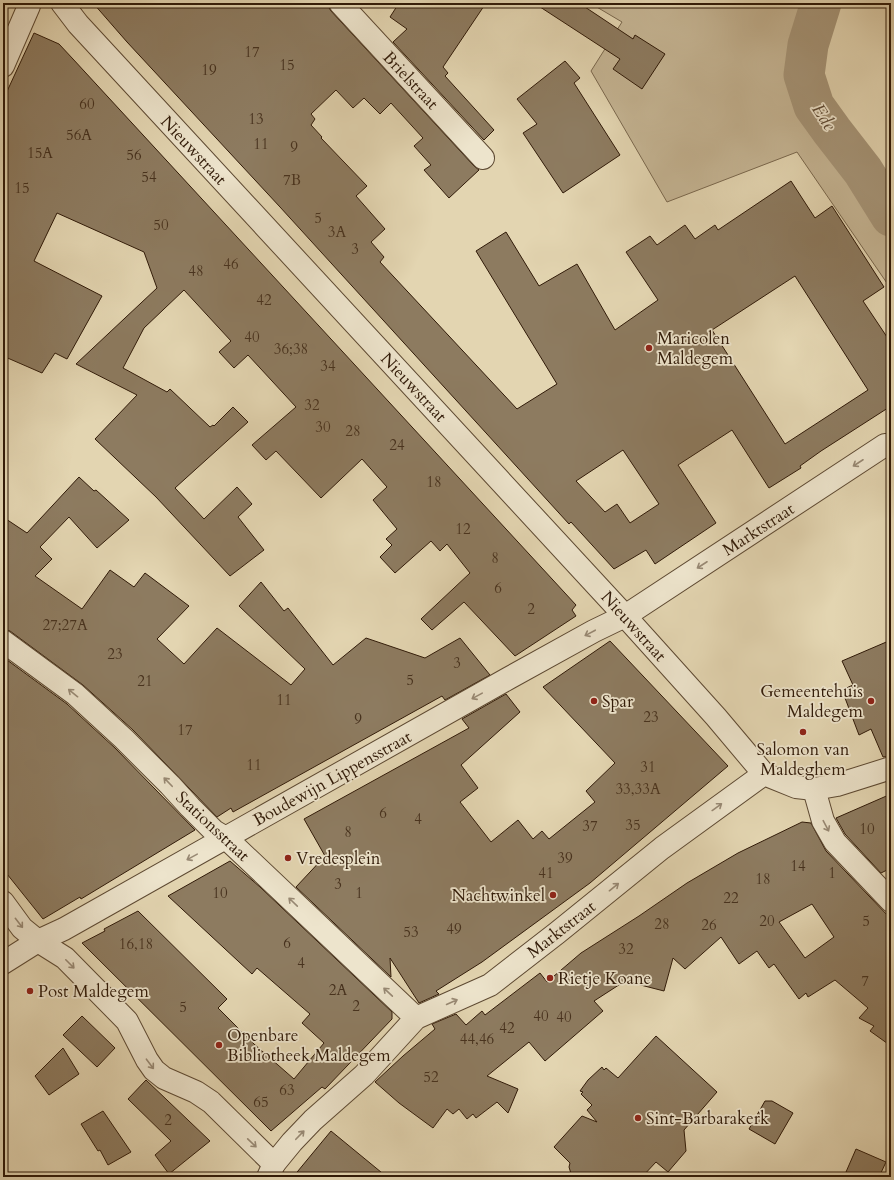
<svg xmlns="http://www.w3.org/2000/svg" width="894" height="1180" viewBox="0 0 894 1180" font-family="Cardo,serif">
  <rect width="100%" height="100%" fill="#e3d5b1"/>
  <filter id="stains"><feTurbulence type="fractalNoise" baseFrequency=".005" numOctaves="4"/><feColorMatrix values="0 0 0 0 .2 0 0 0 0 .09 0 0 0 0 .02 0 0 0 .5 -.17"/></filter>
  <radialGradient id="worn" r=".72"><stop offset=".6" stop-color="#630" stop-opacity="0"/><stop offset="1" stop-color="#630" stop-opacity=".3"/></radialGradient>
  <!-- green -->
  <path fill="#c5b594" stroke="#7a684e" d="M590 3H821L808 45 805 75 814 106 832 131 863 171 891 216V289L797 152 667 202 591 71 622 22Z"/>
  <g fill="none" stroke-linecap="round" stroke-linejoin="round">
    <!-- river -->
    <path stroke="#a69578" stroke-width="41" d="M821 3 808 45 804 75 814 106 832 131 863 171 891 216"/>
  </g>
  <!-- building -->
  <path fill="#8d7b60" stroke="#301a08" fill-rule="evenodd" d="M93 3H326L331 11 474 166 479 170 449 198 424 170 431 165 414 146 423 138 391 103 380 114 364 98 353 108 336 90 311 114 315 119 311 125 322 137 321 138 367 186 356 196 385 229 371 242 384 257 380 262 517 409 557 384 476 251 506 232 539 286 577 264 615 330 658 300 626 252 650 236 657 245 685 225 695 239 715 225 718 230 791 181 815 218 832 206 884 287 863 301 891 343V406L821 451 800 466 801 468 769 488 732 430 678 465 716 523 655 564 646 550 614 569 571 522 569 524 280 207 127 42ZM795 276 868 390 785 444 712 330ZM623 450 659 504 630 523 617 504 605 512 576 481Z
    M399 3H486L443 67 448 73 445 76 494 130 484 140 393 42 407 29 390 17Z
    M534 3H579L633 39 635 35 665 54 642 89 613 69 620 59Z
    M34 33 59 44 73 59 576 605 572 610 576 616 515 656 464 602 432 630 421 619 470 573 447 544 440 551 431 541 395 573 380 557 392 545 386 539 397 529 373 500 387 487 362 459 321 498 276 451 266 460 252 445 296 407 248 355 234 368 219 352 231 341 184 290 144 328 123 368 167 392 170 389 210 427 213 425 214 426 233 407 248 422 175 488 204 519 237 487 252 504 238 517 264 550 230 576 156 497 95 439 137 395 76 364 157 288 144 252 57 213 34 261 102 296 67 359 55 353 42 373 3 356V100Z
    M565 61 580 78 574 83 620 155 563 193 523 133 537 124 517 99Z
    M79 477 94 491 96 490 129 520 97 548 69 517 40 547 52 559 35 576 82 609 110 570 134 587 145 573 189 606 157 639 184 664 217 628 291 685 305 669 239 606 261 582 284 611 288 608 333 665 366 638 425 658 460 638 490 675 445 700 442 696 233 812 231 808 217 817 133 730 83 685 10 631 3 629V517L27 533Z
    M891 640V756L883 757 871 729 859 735 842 690 853 685 842 661Z
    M610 641 728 766 590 883 482 962 436 991 439 994 419 1003 390 958 391 977 296 887 325 856 304 819 469 728 462 719 506 694 520 712 461 765 478 788 460 802 491 842 518 820 533 839 542 831 549 839 595 802 586 791 615 763 543 687Z
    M3 657 67 704 115 748 195 830 81 899 80 897 43 919 3 869Z
    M891 794V868L881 873 845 834 836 818Z
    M802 822 811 823 826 851 891 919V1046L870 1031 874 1026 859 1018 868 1008 835 980 808 997 806 993 799 999 774 964 769 968 757 951 739 964 721 937 685 969 673 958 664 991 625 981 594 1001 603 1011 545 1061 529 1042 487 1076 518 1089 508 1113 497 1102 476 1118 473 1114 467 1119 459 1109 453 1114 447 1109 433 1128 399 1103 375 1082 403 1056 435 1029 432 1024 456 1014 466 1025 482 1011 485 1015 540 973 547 982 581 953 639 916 687 883 738 853ZM812 904 834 937 805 958 779 922Z
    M230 861 260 887 392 1012V1019L325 1089 322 1087 271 1131 82 943 105 931 104 929 138 911 227 999 218 1008 254 1044 294 1079 324 1043 302 1023 310 1014 257 968 252 974 168 896Z
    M82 1016 115 1048 97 1067 63 1035Z
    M656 1036 717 1092 684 1130 686 1151 668 1172 656 1162 642 1177H572L569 1167 570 1163 554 1147 582 1116 597 1122 587 1110 592 1105 581 1094 583 1092 580 1091 588 1080 602 1067 604 1070 606 1068 618 1078Z
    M63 1048 79 1074 49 1095 35 1076Z
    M146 1080 210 1141 169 1174 155 1155 171 1141 128 1099Z
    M765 1101H772L793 1113 775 1144 749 1129Z
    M103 1111 131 1152 108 1165 100 1150 98 1151 81 1124Z
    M331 1131 387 1177H293Z
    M856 1149 886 1162 879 1177H858L846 1172Z"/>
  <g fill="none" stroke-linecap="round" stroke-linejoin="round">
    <!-- minor casing -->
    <g stroke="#5d4932" stroke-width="24">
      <path id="minor" d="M62 3 78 24 625 616 885 445 891 448
        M340 3 483 158
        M3 66 29 6
        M814 789 823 821 835 842 891 901
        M38 941 65 958 127 1021 147 1060 154 1070 164 1078 196 1092 211 1102 274 1164"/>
    </g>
    <!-- tertiary casing -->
    <g stroke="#5d4932" stroke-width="24">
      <path id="tertiary" d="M3 641 75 694 124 739 170 785 190 807 214 831 226 838 416 1018
        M3 902 22 928 38 941
        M3 963 38 941 64 929 509 678 594 631 625 616 716 717 764 774 796 787 814 789 837 785 891 768
        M268 1177 274 1164 292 1142 313 1120 364 1075 416 1018 490 985 557 933 662 848 764 774"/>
    </g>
    <!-- minor -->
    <use href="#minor" stroke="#ede4cc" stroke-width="22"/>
    <!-- tertiary -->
    <use href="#tertiary" stroke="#ede4cc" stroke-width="22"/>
  </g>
  <!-- one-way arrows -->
  <defs><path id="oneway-shaft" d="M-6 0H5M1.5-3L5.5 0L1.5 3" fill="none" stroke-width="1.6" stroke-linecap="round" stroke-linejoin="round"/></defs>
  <g stroke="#988974">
    <use href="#oneway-shaft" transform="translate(858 463) rotate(147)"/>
    <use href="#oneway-shaft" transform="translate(702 565) rotate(147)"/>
    <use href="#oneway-shaft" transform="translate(590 633) rotate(152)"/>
    <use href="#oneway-shaft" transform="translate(73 693) rotate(-141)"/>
    <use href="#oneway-shaft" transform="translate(477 696) rotate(151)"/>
    <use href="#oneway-shaft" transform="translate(168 782) rotate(-134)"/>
    <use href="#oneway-shaft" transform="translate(717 807) rotate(-36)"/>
    <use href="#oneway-shaft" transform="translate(826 826) rotate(62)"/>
    <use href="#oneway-shaft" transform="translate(192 857) rotate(151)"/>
    <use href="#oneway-shaft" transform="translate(614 887) rotate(-39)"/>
    <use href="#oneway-shaft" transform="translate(293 902) rotate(-136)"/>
    <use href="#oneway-shaft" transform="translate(19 923) rotate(52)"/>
    <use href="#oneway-shaft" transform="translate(70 964) rotate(45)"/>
    <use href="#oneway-shaft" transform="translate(388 992) rotate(-137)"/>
    <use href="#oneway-shaft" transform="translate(452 1002) rotate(-24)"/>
    <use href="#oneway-shaft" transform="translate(150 1064) rotate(53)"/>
    <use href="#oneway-shaft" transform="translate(300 1135) rotate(-46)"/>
    <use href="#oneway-shaft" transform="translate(252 1143) rotate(44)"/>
  </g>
  <!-- markers -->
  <g fill="#8f2418" stroke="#ede4cc" stroke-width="1.5">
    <circle cx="649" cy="348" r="4"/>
    <circle cx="594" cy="701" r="4"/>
    <circle cx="871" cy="701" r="4"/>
    <circle cx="803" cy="732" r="4"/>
    <circle cx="288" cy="858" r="4"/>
    <circle cx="553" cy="895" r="4"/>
    <circle cx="550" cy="978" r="4"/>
    <circle cx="30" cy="991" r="4"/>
    <circle cx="219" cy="1045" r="4"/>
    <circle cx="638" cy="1118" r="4"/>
  </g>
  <g text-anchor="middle" stroke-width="3.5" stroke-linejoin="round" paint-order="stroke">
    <!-- number labels -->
    <g font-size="15" fill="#47321e">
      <text x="252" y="57">17</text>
      <text x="287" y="70">15</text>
      <text x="209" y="75">19</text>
      <text x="87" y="109">60</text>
      <text x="256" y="124">13</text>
      <text x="79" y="140">56A</text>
      <text x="261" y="149">11</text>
      <text x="294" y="152">9</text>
      <text x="40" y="158">15A</text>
      <text x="134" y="160">56</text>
      <text x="149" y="182">54</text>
      <text x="292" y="185">7B</text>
      <text x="22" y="193">15</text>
      <text x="318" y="223">5</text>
      <text x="161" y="230">50</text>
      <text x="337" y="237">3A</text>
      <text x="355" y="254">3</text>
      <text x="231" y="269">46</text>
      <text x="196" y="276">48</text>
      <text x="264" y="305">42</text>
      <text x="252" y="342">40</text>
      <text x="291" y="354">36;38</text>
      <text x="328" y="371">34</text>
      <text x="312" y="410">32</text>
      <text x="323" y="432">30</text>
      <text x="353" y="436">28</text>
      <text x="397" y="450">24</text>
      <text x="434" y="487">18</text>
      <text x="463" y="534">12</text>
      <text x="495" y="563">8</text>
      <text x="498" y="593">6</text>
      <text x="531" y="614">2</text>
      <text x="65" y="630">27;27A</text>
      <text x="115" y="659">23</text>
      <text x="457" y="668">3</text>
      <text x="410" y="685">5</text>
      <text x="145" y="686">21</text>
      <text x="284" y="705">11</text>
      <text x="651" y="722">23</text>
      <text x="358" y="724">9</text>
      <text x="185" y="735">17</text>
      <text x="254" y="770">11</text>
      <text x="648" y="772">31</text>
      <text x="638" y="794">33,33A</text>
      <text x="383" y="818">6</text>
      <text x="418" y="824">4</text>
      <text x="633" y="830">35</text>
      <text x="590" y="831">37</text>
      <text x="867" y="834">10</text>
      <text x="348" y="837">8</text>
      <text x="565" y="863">39</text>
      <text x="798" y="871">14</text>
      <text x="546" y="878">41</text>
      <text x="832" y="878">1</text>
      <text x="763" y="884">18</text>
      <text x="338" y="889">3</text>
      <text x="220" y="898">10</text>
      <text x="359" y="898">1</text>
      <text x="731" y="903">22</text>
      <text x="767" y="926">20</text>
      <text x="866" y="926">5</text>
      <text x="662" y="929">28</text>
      <text x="709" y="930">26</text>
      <text x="454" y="934">49</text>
      <text x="411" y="937">53</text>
      <text x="287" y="948">6</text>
      <text x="136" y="949">16,18</text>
      <text x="626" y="954">32</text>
      <text x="301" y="968">4</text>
      <text x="865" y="986">7</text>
      <text x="338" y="995">2A</text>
      <text x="356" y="1011">2</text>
      <text x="183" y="1012">5</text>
      <text x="541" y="1021">40</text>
      <text x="564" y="1022">40</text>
      <text x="507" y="1033">42</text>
      <text x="477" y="1044">44,46</text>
      <text x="431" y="1082">52</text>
      <text x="287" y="1095">63</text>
      <text x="261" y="1107">65</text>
      <text x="168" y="1125">2</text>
    </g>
    <!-- street labels -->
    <g font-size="17" fill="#301a08" stroke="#ede4cc">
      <text transform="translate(411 80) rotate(47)" y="6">Brielstraat</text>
      <text transform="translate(194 150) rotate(47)" y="6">Nieuwstraat</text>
      <text transform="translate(414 387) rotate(47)" y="6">Nieuwstraat</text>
      <text transform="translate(758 529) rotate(-33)" y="6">Marktstraat</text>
      <text transform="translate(634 626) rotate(48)" y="6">Nieuwstraat</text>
      <text transform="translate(332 778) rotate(-29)" y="6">Boudewijn Lippensstraat</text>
      <text transform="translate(213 826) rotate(43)" y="6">Stationsstraat</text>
      <text transform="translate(561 929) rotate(-38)" y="6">Marktstraat</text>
    </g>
    <!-- poi labels -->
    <g font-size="17" fill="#301a08" stroke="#ede4cc" text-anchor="start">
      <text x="657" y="344">Maricolen<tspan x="657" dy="20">Maldegem</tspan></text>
      <text x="863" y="697" text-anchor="end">Gemeentehuis<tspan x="863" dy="20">Maldegem</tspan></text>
      <text x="602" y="707">Spar</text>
      <text x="803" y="755" text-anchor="middle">Salomon van<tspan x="803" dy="20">Maldeghem</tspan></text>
      <text x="296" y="864">Vredesplein</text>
      <text x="545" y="901" text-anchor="end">Nachtwinkel</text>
      <text x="558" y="984">Rietje Koane</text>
      <text x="38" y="997">Post Maldegem</text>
      <text x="227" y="1041">Openbare<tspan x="227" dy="20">Bibliotheek Maldegem</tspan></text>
      <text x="646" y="1124">Sint-Barbarakerk</text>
    </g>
    <!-- water labels -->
    <g font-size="18" font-style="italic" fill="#5f4b35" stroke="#ede4cc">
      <text transform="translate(824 117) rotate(57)" y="6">Ede</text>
    </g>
  </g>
  <!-- margin -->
  <rect width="894" height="1180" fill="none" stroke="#e3d5b1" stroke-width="16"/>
  <rect x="4" y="4" width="886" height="1172" fill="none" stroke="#301a08" stroke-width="2"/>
  <rect x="8" y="8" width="878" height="1164" fill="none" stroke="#301a08"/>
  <rect width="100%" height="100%" filter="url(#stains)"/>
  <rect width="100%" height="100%" fill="url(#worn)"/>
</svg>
